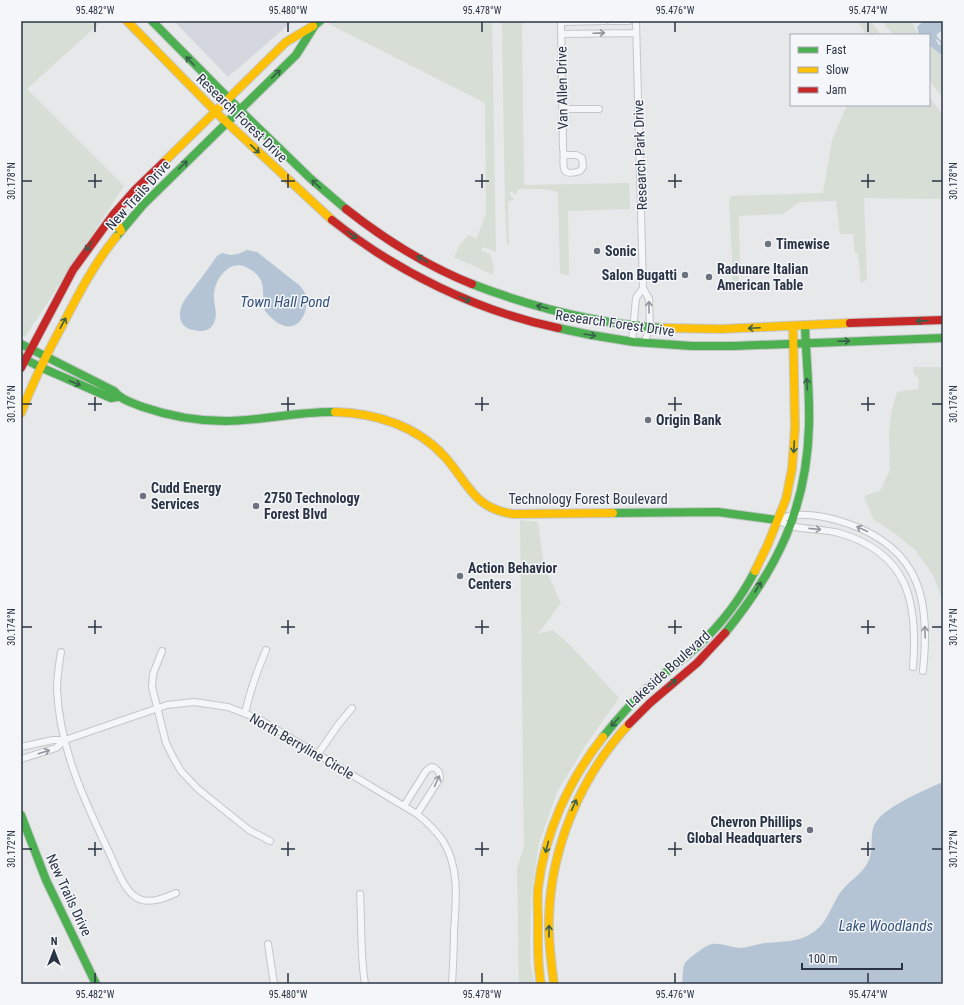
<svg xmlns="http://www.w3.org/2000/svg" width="964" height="1005" viewBox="0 0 964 1005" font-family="'Roboto Condensed',sans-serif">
  <rect width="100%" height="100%" fill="#e6e8ea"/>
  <!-- built -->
  <path fill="#d4d7dd" d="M174 21H293L228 77Z"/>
  <!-- green -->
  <path fill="#d6ded6" d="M21 21H102L27 89 124 186 25 337 21 335Z
    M329 21H492L496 252 483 247 481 250 490 254 494 266 493 275 454 257 461 243 469 235 476 239 486 214 485 103 329 24Z
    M502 21H522L524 185 629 183 630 209 568 211 569 276 560 273 558 192 544 189H518L516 195 511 192 509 194 514 200 508 201 509 245H507L505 207Z
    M857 21H870L881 35H867Z
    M882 21H912L918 35H893Z
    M929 45 943 56V98L929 80Z
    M929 97 943 115V199L864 198 867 279 861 283 858 253H855L853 234H840L836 201 800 202 783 214 739 216 740 270 737 287 730 289 733 274 729 200 731 196 823 193 832 140 847 105H929Z
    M914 367H943V596H941L932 573 915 550 894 533 873 519 864 496 880 491 890 470 889 430 892 409 897 392 918 389 919 379 913 372Z
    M520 520 538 522 544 566 561 603 538 634 553 630 571 646 619 698 587 743 557 792 539 843 531 897 530 962 535 984H519L517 868 524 847Z"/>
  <!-- water -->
  <path fill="#b4c4d5" d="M923 21H934V22L943 21V30L937 34 936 40 939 45 943 43V56L929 45V35H919L917 27Z
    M247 250 257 252 299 285C302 288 304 291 306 295 309 308 302 330 285 326 277 324 270 317 265 311 260 291 270 279 246 267 229 259 215 279 214 294 213 306 220 315 212 326 207 333 197 331 189 329 185 327 183 325 181 321 176 307 188 296 195 286 203 276 210 266 217 256L222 253 230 255 238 254Z
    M943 782V984H682C683 978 682 969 685 963 688 959 707 944 712 944 721 943 730 947 739 948 748 948 757 944 766 943 783 941 797 943 812 933 831 921 831 901 845 887 853 878 864 872 869 860 874 848 869 832 876 822 886 806 925 790 943 782Z"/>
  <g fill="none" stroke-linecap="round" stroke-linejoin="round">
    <!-- stream -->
    <path stroke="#b4c4d5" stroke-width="2" d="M935 36 943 44"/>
    <!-- street casing -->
    <g stroke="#c4c6c8" stroke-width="8">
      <path id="street" d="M561 21 563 149C566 160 556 179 580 171L583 167 582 158 576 155H564
        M610 21H629
        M636 21 643 288 649 299 650 327 644 343
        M561 22 605 21
        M561 34 636 33
        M562 109H599
        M632 341 636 298 643 288
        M777 520C783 519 789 515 795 515 812 514 832 518 849 524 922 550 930 602 923 671
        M777 520C782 522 787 525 791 526 807 530 824 529 839 533 909 553 918 603 913 667
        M162 651 153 674 152 687 166 743 174 759 181 771 198 789 249 830 270 841
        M61 652C59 664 57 676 57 689 59 746 84 800 108 850 115 864 121 884 133 895 145 906 163 899 176 893
        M245 713C250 691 257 671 266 650
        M21 747 53 740H65
        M318 754 338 725 352 708
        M21 759 56 748 65 740 167 705 194 702 228 707 259 719 417 814C427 822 436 831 443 841 460 868 456 901 454 931 454 949 453 967 452 984
        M404 806 426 771 431 767 435 768 439 772 440 778 417 814
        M360 894C362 924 360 954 365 984
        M268 944 274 984"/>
    </g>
    <!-- fast casing -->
    <g stroke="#c4c6c8" stroke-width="10">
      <path id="fast" d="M152 21 249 119 311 179 346 209
        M116 237 143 205 296 55 315 25 320 21
        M472 284C534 308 598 324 665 328
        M558 328 591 335 634 342 692 346H734L943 338
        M21 344 114 391C121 400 133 403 143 407 169 416 197 421 225 421 262 421 298 411 335 412
        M21 357 40 367 111 398 117 397
        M613 513 718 512 777 520
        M725 633C777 569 807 509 809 425 810 392 806 358 805 325
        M603 737C619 717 636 697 656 681 670 668 686 657 700 644 722 623 741 598 755 571
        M21 815 46 880 96 984"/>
    </g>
    <!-- slow casing -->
    <g stroke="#c4c6c8" stroke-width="10">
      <path id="slow" d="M127 21 221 117 332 220
        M163 163 286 42 313 26
        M113 215 121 231
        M665 328 722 329 850 323
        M335 412C376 413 417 426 445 457 469 484 473 508 513 514L613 513
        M21 413C33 382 47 353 63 324 79 293 94 264 116 237
        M755 571 768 544 786 499 792 469 795 428 793 326
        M541 984C537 963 538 942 538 920 538 910 537 900 538 889 544 834 569 780 603 737
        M554 984C551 962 548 940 549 917 551 847 581 776 629 724"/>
    </g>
    <!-- jam casing -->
    <g stroke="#c4c6c8" stroke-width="10">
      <path id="jam" d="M346 209C384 239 427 266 472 284
        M332 220C397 272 477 311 558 328
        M850 323 943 320
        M21 368 73 270 113 215 135 190 163 163
        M629 724 650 703 697 663 725 633"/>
    </g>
    <!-- street -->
    <use href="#street" stroke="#f5f6f7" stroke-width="6"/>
    <!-- fast -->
    <use href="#fast" stroke="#4caf50" stroke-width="8"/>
    <!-- slow -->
    <use href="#slow" stroke="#ffc107" stroke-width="8"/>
    <!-- jam -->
    <use href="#jam" stroke="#c62828" stroke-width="8"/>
  </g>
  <!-- one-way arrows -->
  <defs><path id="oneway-shaft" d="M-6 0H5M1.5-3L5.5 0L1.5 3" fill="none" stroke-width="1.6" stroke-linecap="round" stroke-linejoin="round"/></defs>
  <g stroke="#90959e">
    <use href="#oneway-shaft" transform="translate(599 33) rotate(-2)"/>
    <use href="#oneway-shaft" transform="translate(649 307) rotate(-91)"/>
    <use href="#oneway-shaft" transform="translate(815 529) rotate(6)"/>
    <use href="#oneway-shaft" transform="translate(862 529) rotate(-155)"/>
    <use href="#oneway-shaft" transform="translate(925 632) rotate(-92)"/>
    <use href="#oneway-shaft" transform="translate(44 752) rotate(-18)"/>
    <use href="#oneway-shaft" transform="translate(437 781) rotate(-66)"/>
  </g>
  <g stroke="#375f49">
    <use href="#oneway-shaft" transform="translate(190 61) rotate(-134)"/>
    <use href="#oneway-shaft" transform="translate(276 74) rotate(-44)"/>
    <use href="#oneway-shaft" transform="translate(255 149) rotate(43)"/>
    <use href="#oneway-shaft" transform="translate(183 165) rotate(-44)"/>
    <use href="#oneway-shaft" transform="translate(316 184) rotate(-136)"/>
    <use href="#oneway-shaft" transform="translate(352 235) rotate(36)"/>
    <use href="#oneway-shaft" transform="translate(89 246) rotate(125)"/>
    <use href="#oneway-shaft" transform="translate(422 259) rotate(-150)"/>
    <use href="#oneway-shaft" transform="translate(465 299) rotate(24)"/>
    <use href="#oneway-shaft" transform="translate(542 307) rotate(-165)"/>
    <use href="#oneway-shaft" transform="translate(922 321) rotate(178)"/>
    <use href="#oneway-shaft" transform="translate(63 323) rotate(-62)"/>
    <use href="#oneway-shaft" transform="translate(754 328) rotate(177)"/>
    <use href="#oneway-shaft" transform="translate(590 335) rotate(9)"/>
    <use href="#oneway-shaft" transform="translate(844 341) rotate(-2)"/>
    <use href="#oneway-shaft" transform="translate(75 383) rotate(23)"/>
    <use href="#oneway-shaft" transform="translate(807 384) rotate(-93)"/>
    <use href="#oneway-shaft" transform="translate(794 447) rotate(93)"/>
    <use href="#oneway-shaft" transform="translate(758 587) rotate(-58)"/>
    <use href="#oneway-shaft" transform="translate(672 683) rotate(-39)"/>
    <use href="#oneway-shaft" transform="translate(615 722) rotate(132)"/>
    <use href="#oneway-shaft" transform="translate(574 805) rotate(-66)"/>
    <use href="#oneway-shaft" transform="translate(547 847) rotate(104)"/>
    <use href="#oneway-shaft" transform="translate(549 931) rotate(-90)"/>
  </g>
  <!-- ticks -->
  <path fill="none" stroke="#2b3445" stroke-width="1.5" d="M95 22V32M288 22V32M482 22V32M675 22V32M868 22V32M95 174V188M288 174V188M482 174V188M675 174V188M868 174V188M22 181H32M88 181H102M281 181H295M475 181H489M668 181H682M861 181H875M932 181H942M95 397V411M288 397V411M482 397V411M675 397V411M868 397V411M22 404H32M88 404H102M281 404H295M475 404H489M668 404H682M861 404H875M932 404H942M95 620V634M288 620V634M482 620V634M675 620V634M868 620V634M22 627H32M88 627H102M281 627H295M475 627H489M668 627H682M861 627H875M932 627H942M95 842V856M288 842V856M482 842V856M675 842V856M868 842V856M22 849H32M88 849H102M281 849H295M475 849H489M668 849H682M861 849H875M932 849H942M95 973V983M288 973V983M482 973V983M675 973V983M868 973V983"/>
  <!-- markers -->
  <g fill="#6c737f" stroke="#f4f6f9" stroke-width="1.5">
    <circle cx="768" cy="244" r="4"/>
    <circle cx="597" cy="251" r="4"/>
    <circle cx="685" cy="275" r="4"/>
    <circle cx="709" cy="277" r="4"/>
    <circle cx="648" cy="420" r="4"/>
    <circle cx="143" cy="496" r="4"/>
    <circle cx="256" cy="506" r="4"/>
    <circle cx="460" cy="576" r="4"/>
    <circle cx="810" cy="830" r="4"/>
  </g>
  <g text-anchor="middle" stroke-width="3" stroke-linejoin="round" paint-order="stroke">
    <!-- street labels -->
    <g font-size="14" fill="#2b3445" stroke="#f4f6f9">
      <text transform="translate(562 88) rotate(-91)" y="5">Van Allen Drive</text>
      <text transform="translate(242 118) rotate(44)" y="5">Research Forest Drive</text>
      <text transform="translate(640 155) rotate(-92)" y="5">Research Park Drive</text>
      <text transform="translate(138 195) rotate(-48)" y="5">New Trails Drive</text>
      <text transform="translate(615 323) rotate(8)" y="5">Research Forest Drive</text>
      <text x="588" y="504">Technology Forest Boulevard</text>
      <text transform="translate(668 669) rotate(-42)" y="5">Lakeside Boulevard</text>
      <text transform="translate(302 746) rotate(30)" y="5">North Berryline Circle</text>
      <text transform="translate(69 895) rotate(65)" y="5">New Trails Drive</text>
    </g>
    <!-- poi labels -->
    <g font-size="14" font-weight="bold" fill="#2b3445" stroke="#f4f6f9" text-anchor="start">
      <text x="776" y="249">Timewise</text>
      <text x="605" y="256">Sonic</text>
      <text x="717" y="274">Radunare Italian<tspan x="717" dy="16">American Table</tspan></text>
      <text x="677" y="280" text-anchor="end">Salon Bugatti</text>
      <text x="656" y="425">Origin Bank</text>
      <text x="151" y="493">Cudd Energy<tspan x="151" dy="16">Services</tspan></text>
      <text x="264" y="503">2750 Technology<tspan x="264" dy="16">Forest Blvd</tspan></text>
      <text x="468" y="573">Action Behavior<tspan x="468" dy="16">Centers</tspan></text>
      <text x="802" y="827" text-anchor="end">Chevron Phillips<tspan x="802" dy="16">Global Headquarters</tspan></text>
    </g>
    <!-- water labels -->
    <g font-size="15" font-style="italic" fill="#34527a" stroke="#f4f6f9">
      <text x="285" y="307">Town Hall Pond</text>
      <text x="886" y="931">Lake Woodlands</text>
    </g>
  </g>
  <!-- border -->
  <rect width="964" height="1005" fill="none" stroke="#f4f6f9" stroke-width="44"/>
  <!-- legend -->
  <rect x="790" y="34" width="140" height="72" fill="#f4f6f9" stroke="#a4a8b1"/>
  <rect x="798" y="47" width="20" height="6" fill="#4caf50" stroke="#a4a8b1"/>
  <text x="826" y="54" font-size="12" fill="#2b3445">Fast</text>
  <rect x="798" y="67" width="20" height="6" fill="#ffc107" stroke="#a4a8b1"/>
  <text x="826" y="74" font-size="12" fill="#2b3445">Slow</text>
  <rect x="798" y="87" width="20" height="6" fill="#c62828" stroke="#a4a8b1"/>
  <text x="826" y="94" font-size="12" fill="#2b3445">Jam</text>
  <!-- north arrow -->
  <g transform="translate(54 951)" stroke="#f4f6f9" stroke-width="3" paint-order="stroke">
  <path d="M0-3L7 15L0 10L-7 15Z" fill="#2b3445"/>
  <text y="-6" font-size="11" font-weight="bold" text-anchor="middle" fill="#2b3445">N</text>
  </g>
  <!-- scale -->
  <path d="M802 963v6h100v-6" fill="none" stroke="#2b3445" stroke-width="2"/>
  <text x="808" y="963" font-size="12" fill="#2b3445" stroke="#f4f6f9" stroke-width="3" paint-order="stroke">100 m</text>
  <rect x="22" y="22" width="920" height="961" fill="none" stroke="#2b3445" stroke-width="1.5"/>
  <g font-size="10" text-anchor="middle" fill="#2b3445">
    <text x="95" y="14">95.482°W</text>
    <text x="288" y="14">95.480°W</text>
    <text x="482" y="14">95.478°W</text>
    <text x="675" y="14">95.476°W</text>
    <text x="868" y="14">95.474°W</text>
    <text transform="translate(11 181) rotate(-90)" y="4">30.178°N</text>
    <text transform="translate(953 181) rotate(-90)" y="4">30.178°N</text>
    <text transform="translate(11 404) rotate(-90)" y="4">30.176°N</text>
    <text transform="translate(953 404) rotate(-90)" y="4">30.176°N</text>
    <text transform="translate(11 627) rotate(-90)" y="4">30.174°N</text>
    <text transform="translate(953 627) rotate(-90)" y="4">30.174°N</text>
    <text transform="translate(11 849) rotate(-90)" y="4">30.172°N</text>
    <text transform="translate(953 849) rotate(-90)" y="4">30.172°N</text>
    <text x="95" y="998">95.482°W</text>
    <text x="288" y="998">95.480°W</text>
    <text x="482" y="998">95.478°W</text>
    <text x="675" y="998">95.476°W</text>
    <text x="868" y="998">95.474°W</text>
  </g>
</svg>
